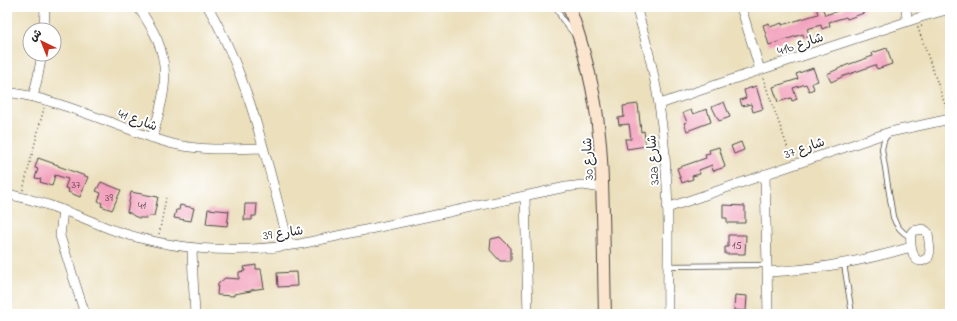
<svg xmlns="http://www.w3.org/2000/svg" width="957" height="321" viewBox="0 0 957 321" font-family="'Indie Flower','Playpen Sans Arabic',sans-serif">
  <rect width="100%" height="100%" fill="#fff"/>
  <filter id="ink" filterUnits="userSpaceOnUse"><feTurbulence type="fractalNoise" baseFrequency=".025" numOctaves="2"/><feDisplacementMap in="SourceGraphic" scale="8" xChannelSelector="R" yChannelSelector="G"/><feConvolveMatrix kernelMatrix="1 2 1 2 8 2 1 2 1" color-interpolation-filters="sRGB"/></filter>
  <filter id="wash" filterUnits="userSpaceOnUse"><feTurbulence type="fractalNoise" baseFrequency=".012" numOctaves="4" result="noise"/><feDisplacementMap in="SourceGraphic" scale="16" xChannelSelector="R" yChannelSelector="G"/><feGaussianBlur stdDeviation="0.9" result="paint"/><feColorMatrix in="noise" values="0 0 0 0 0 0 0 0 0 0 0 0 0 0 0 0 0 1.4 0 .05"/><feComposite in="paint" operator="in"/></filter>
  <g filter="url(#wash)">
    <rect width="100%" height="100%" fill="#ebdfbc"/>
    <g id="blocks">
      <!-- building -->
      <path fill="#f29eba" d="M816 7H822L825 15 844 9 843 7H862L864 13 847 19 846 17 829 22 830 26 822 29 821 25 807 29 810 36 804 38 803 34 769 45 763 25 769 23 770 27 782 23V25L818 14Z
        M887 48 892 64 877 69 875 65 844 76 831 82 827 74 847 65 873 56 872 53Z
        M813 68 818 81 812 83 814 89 809 91 806 84 793 88 797 99 792 101 791 98 778 102 773 87 798 79 796 74Z
        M756 86 763 109 753 112 751 104 742 106 740 100 746 98 744 90Z
        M724 102 730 117 719 121 712 107Z
        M638 104 641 132 644 131 646 146 627 149 625 139H631L629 124 619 125 618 118 624 117 623 106Z
        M707 109 711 122 687 131 684 123 687 122 683 113 691 110 693 114Z
        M741 142 744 150 734 154 731 146Z
        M719 147 725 167 713 171 712 165 699 170 700 174 692 176 693 179 682 183 677 168 706 158 705 154 710 153 709 150Z
        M38 158 58 165V166L88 177 80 197 68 192 69 189 65 188 68 179 55 175 52 186 40 182 41 179 35 178 38 169 35 168Z
        M101 182 121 190 112 210 101 206 102 203 98 201 101 193 96 191Z
        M131 192 158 197 154 216H150L146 218H139L134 216 130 213 127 212Z
        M245 204H257L256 216H252V220H244Z
        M180 205 194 208 191 221 174 218 176 210H179Z
        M723 205 745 206V223H727V218H723Z
        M208 209 229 211 227 226 206 224Z
        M728 235H746L745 254H725V247H728Z
        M500 237 511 248V261H500L490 250 491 239Z
        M256 265V269H261L264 288 251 290V291L234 294V296L217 295 218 284 225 278 239 279V272L245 271 244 267Z
        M296 272 297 286 278 287 277 273Z
        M735 295 747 296 746 311 734 310Z"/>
    </g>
  </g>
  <g filter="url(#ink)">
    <use href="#blocks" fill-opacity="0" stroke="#484641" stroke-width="1"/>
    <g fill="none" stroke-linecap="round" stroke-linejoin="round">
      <!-- lane casing -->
      <g stroke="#484641" stroke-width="6">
        <path id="lane" d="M556 7 562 19 574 34
          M888 134 884 140 882 149 893 217C896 226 901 232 910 237
          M844 264 852 314
          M667 266 767 265"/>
      </g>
      <!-- street casing -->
      <g stroke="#484641" stroke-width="10">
        <path id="street" d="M138 7C145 17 152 28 157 39 172 75 162 103 152 138
          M208 7C251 82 267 163 289 245
          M636 7C653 61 663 114 666 171 670 218 667 266 668 314
          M741 7 760 70
          M906 7 907 21
          M44 30 45 7
          M7 92C44 97 80 111 115 124 134 131 153 139 173 144 203 151 233 149 263 148
          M33 97 38 76 42 54
          M660 104 760 70 921 17 950 9
          M765 174 768 314
          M7 194C26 198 44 203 62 210 81 216 98 225 116 231 176 251 238 254 300 244L566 187 583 185 602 188
          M525 196 528 314
          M667 208 890 132 950 119
          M63 210 60 236 85 314
          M923 229 926 231 928 233 930 251 928 258 922 261C919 261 918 261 916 259 912 256 908 234 913 231 915 230 920 230 923 229Z
          M192 248 193 276 195 314
          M767 272C817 270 864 261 911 247"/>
      </g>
      <!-- secondary casing -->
      <g stroke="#484641" stroke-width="14">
        <path id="secondary" d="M569 7C584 48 595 91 599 134 602 161 602 187 603 213 604 247 604 280 605 314"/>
      </g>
      <!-- path -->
      <path stroke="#484641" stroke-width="1.5" stroke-dasharray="1 3" stroke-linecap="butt" d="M922 26 918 28 947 110H948
        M763 78 791 157
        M23 190 44 108
        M159 234 166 198"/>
      <!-- lane -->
      <use href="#lane" stroke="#fff" stroke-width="4.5"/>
      <!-- street -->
      <use href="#street" stroke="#fff" stroke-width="9"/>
      <!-- secondary -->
      <use href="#secondary" stroke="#fbe5cf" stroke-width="12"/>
    </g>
  </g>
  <g text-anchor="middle" stroke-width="4" stroke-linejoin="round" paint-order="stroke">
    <!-- number labels -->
    <g font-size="11" fill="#5d484f">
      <text x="76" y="188">37</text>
      <text x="109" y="201">39</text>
      <text x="142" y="209">41</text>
      <text x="737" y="249">15</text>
    </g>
    <!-- street labels -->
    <g font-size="13" fill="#2b2b2b" stroke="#fff">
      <text transform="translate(800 43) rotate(-18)" y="5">41b شارع</text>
      <text transform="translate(138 119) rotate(20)" y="5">شارع 41</text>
      <text transform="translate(804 147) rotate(-19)" y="5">شارع 37</text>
      <text transform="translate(587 159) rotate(-93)" y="5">شارع 30</text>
      <text transform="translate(652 160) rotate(-94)" y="5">32a شارع</text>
      <text transform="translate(283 232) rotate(-8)" y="5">شارع 39</text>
    </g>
  </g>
  <!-- margin -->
  <rect width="957" height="321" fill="none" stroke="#fff" stroke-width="24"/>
  <!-- north arrow -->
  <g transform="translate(42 42) rotate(317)"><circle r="19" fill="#ffffff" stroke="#aaaaaa"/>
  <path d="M0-3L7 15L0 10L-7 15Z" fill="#c8321e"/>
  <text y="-6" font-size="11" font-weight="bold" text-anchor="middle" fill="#2b2b2b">ش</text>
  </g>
</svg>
